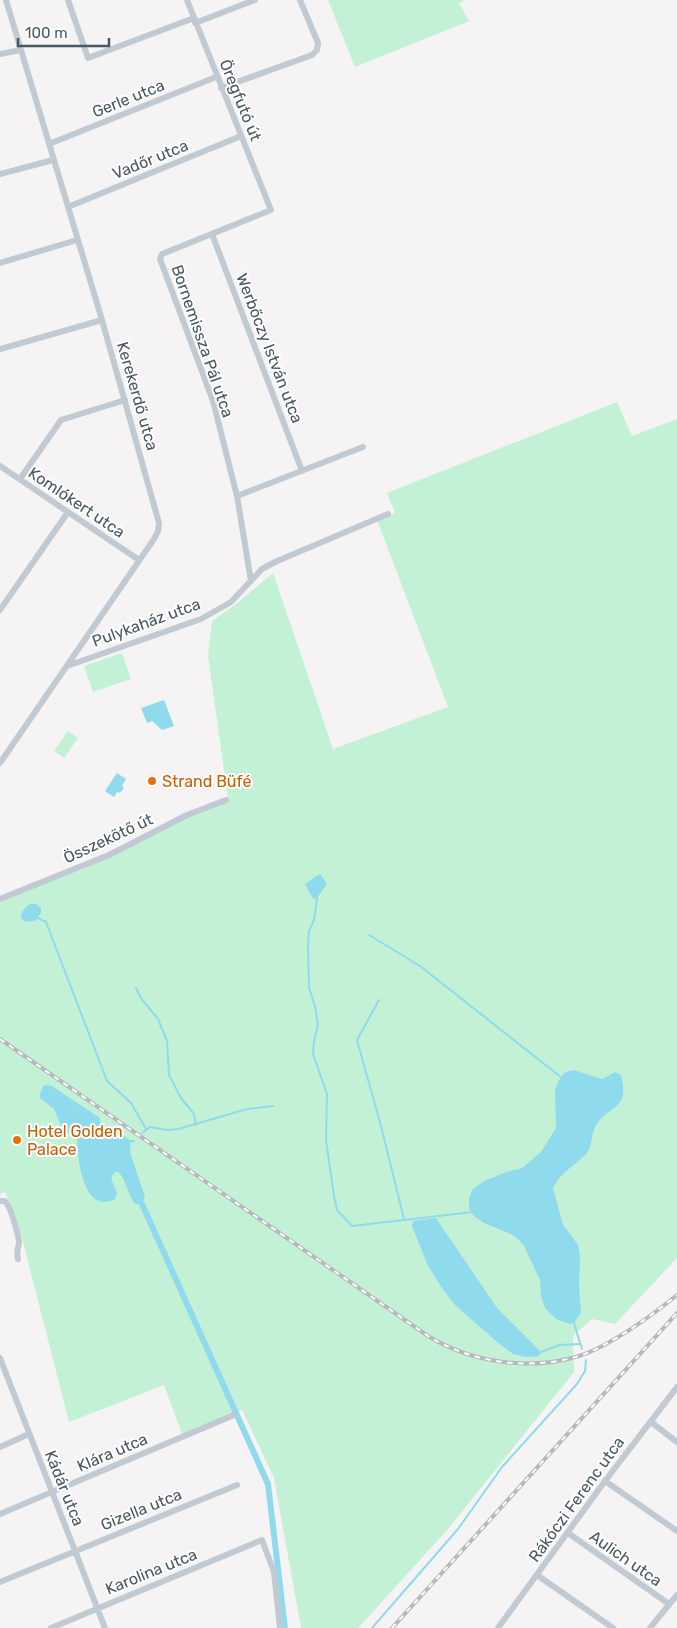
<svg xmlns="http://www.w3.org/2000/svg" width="677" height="1628" viewBox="0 0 677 1628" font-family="Rubik,sans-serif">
  <rect width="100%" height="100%" fill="#f5f3f3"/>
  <!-- green -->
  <path fill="#c3f1d5" d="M328 0H467L459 3 469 21 355 67Z
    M617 402 632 436 677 419V1258L615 1324 592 1319 573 1336 574 1372 448 1529 358 1628H301L274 1478 242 1410 182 1434 164 1385 69 1422 21 1234 5 1192 0 1194V899L54 878 228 798 208 656 212 621 235 605 273 573 333 749 448 707 377 520 395 513 387 493Z
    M122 653 131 679 93 692 84 666Z
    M68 731 78 738 64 758 54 751Z"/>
  <!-- water -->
  <path fill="#90daee" d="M164 700 174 726 162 730 152 721 147 723 141 708Z
    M117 773 126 779 122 786 124 788 120 793 117 792 114 797 105 791Z
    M318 875H321L327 884 317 898 313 899 305 884Z
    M30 904H36L41 908V913L35 921C17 924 18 912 30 904Z
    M574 1070 602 1079 615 1072 621 1075C632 1113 602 1106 594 1130 591 1138 592 1148 585 1155 573 1167 561 1172 553 1188L563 1225 573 1238 578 1245 580 1256 579 1286 581 1313 574 1323 570 1324 556 1319 545 1308 541 1296 540 1280 523 1244 513 1235 484 1223 474 1216 469 1208V1198L473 1189 484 1181 506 1172 522 1168 541 1152 556 1128 555 1089 559 1080 565 1072Z
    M47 1085 52 1086 100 1118V1122C109 1130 122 1133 131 1141L130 1152 145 1197 142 1204H135C128 1195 125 1177 118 1172H115L111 1178 117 1193 115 1199C83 1216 77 1156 77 1137L72 1133H64L54 1109 39 1097 43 1086Z
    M436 1218 497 1308 541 1352 539 1356 526 1357 513 1354 497 1342 455 1305 442 1288 428 1266 412 1226 413 1221Z"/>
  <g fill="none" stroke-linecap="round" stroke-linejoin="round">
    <!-- stream -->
    <path stroke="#90daee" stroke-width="2" d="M317 898 314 920 309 931 308 946 309 988 315 1006 318 1025 314 1041 313 1054 327 1094 326 1140 334 1196 337 1210 352 1226 473 1212
      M38 918 46 922 107 1081 131 1103 146 1129
      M369 935 420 966 562 1078
      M136 988 141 998 158 1019 167 1041 169 1075 181 1098 194 1114 196 1125
      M379 1000 357 1040 381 1126 404 1219
      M142 1133 150 1127 167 1130 178 1129 247 1109 273 1106
      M131 1141H134
      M573 1320 582 1349
      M541 1352 560 1345 579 1344
      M372 1628 458 1529 502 1467 577 1384 585 1371 586 1360"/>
    <!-- canal -->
    <path stroke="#90daee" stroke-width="6" d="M142 1204 268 1484 285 1628"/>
    <!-- minor -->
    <path stroke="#c1cad2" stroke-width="6" d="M68 0 88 58 194 18
      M187 0 271 210 162 254 160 259 213 401 237 496 251 581
      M195 23 255 0
      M0 54 21 50
      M221 88 312 55 317 50 318 43 300 0
      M49 144 216 77
      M0 174 53 160
      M68 207 241 136
      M212 234 302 471
      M0 263 77 240
      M0 349 102 320
      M0 466 139 560
      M20 479 61 420 125 400
      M237 496 363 447
      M0 610 68 512
      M67 666 201 619 231 602 262 569 275 562 388 514
      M0 763 154 539 158 531 159 523 102 320 6 0
      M0 899 109 855 187 815 226 800
      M0 1201C4 1201 5 1200 7 1204 11 1209 19 1236 19 1243 18 1250 16 1250 18 1259
      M0 1358 105 1628
      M651 1422 677 1442
      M0 1447 29 1434
      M605 1481 677 1531
      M0 1514 234 1415
      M568 1533 669 1604
      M537 1575 613 1628
      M0 1582 237 1485
      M51 1628 262 1540 274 1572 280 1628
      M498 1628 605 1481 677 1387
      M650 1628 677 1595"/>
    <!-- rail casing -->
    <g stroke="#b5b8bd" stroke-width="4">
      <path id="rail" d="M0 1039 428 1336C472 1363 530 1371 579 1356 608 1347 653 1315 677 1295
        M392 1628 677 1313"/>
    </g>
    <!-- rail -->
    <use href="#rail" stroke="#fff" stroke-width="2" stroke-dasharray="5.5" stroke-linecap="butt"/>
  </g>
  <!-- markers -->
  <g fill="#e8710a" stroke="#fff" stroke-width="2">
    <circle cx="152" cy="781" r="5"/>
    <circle cx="17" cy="1140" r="5"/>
  </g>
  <g text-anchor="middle" stroke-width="4" stroke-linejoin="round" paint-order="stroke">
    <!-- street labels -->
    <g font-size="16" fill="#4a5661" stroke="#fff">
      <text transform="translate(128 98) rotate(-22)" y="6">Gerle utca</text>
      <text transform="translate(241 100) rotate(68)" y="6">Öregfutó út</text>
      <text transform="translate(150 159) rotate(-22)" y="6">Vadőr utca</text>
      <text transform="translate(203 341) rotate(71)" y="6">Bornemissza Pál utca</text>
      <text transform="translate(270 348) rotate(69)" y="6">Werbőczy István utca</text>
      <text transform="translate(138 396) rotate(74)" y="6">Kerekerdő utca</text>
      <text transform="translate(77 502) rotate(34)" y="6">Komlókert utca</text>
      <text transform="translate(146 622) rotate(-20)" y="6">Pulykaház utca</text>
      <text transform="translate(108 838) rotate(-25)" y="6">Összekötő út</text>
      <text transform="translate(112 1452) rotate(-23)" y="6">Klára utca</text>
      <text transform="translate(65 1488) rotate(68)" y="6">Kádár utca</text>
      <text transform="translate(576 1499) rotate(-54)" y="6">Rákóczi Ferenc utca</text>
      <text transform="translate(141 1509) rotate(-22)" y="6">Gizella utca</text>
      <text transform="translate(626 1558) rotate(35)" y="6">Aulich utca</text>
      <text transform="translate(151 1571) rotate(-22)" y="6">Karolina utca</text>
    </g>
    <!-- food labels -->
    <g font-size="16" fill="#c56008" stroke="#fff" text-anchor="start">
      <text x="162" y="787">Strand Büfé</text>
      <text x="27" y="1137">Hotel Golden<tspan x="27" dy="18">Palace</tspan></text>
    </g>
  </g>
  <!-- scale -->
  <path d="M18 38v8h91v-8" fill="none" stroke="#4a5661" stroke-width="2.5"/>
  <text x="25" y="38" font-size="15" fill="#4a5661" stroke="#ffffff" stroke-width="4" paint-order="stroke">100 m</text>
</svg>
